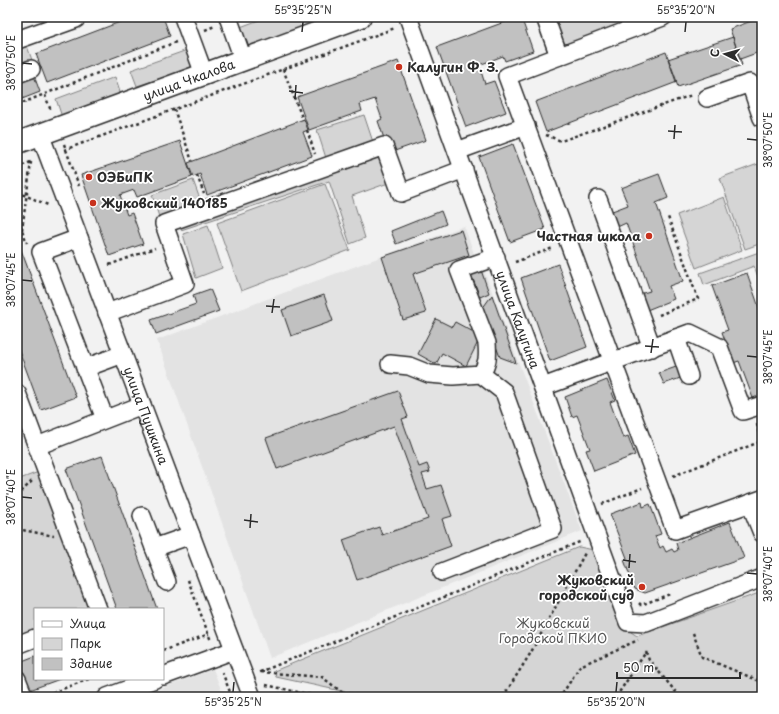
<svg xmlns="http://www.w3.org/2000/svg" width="779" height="714" viewBox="0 0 779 714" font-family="'Playpen Sans',sans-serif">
  <rect width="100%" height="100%" fill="#f2f2f2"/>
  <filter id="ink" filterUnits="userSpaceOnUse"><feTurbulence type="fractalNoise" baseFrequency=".025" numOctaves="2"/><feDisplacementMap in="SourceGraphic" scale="8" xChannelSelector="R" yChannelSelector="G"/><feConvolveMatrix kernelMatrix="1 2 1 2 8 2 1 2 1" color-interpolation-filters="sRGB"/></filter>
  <g filter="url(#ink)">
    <!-- built -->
    <path fill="#e3e3e3" d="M464 226 477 262 483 268 582 531 270 658 157 340Z
      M213 669 224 697H139Z"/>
    <!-- green -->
    <path fill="#d5d5d5" stroke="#808080" d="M267 17H330L242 50 235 29Z
      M551 17H643L563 48Z
      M17 18 32 60 17 66Z
      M190 49 196 67 137 86 131 70Z
      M115 77 121 95 62 117 56 99Z
      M364 115 373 142 326 158 317 130Z
      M382 154 391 182 352 196 365 238 350 244 329 181 181 230 179 222Z
      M758 164 762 176V243L745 249 720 178Z
      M193 180 202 205 160 220 152 195Z
      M325 184 350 250 241 291 217 223Z
      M724 197 742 250 696 268 677 215Z
      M208 225 222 268 196 278 183 234Z
      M762 251V288L754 266 704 285 700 273Z
      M44 470 96 609H35V635L17 642V480Z
      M579 547 594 550 622 626 637 636 762 592V697H369L276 677 274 671Z"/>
    <!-- building -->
    <path fill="#c1c1c1" stroke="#2b2b2b" d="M133 17H163L170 36 47 83 36 54Z
      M518 17H521L533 51 505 61 503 56 479 65 485 84 494 81 506 112 466 127 437 47Z
      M762 17V51L740 59 730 29Z
      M733 37 742 65 678 87 668 59Z
      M666 52 677 82 546 132 535 102Z
      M398 61 426 140 389 153 378 121 382 119 375 99 360 104 362 111 309 130 297 97Z
      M33 73 40 92 17 101V79Z
      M304 119 308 130 303 132 312 156 207 195 200 174 193 177 188 163Z
      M180 141 192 177 137 197 134 190 120 195 127 215 132 213 143 244 109 256 81 175Z
      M513 144 545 229 510 242 479 157Z
      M659 174 668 198 656 203 683 281 669 286 674 299 642 312 636 295 650 291 626 223 613 229 607 213 628 205 621 188Z
      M441 211 446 224 396 244 391 231Z
      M461 230 469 255 413 274 426 313 403 320 382 257Z
      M17 239 76 397 41 410 17 345Z
      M558 264 587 347 550 361 521 278Z
      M481 270 489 293 480 297 471 274Z
      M747 273 762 316V398L754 401 739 361 733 363 722 332 728 330 712 286Z
      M210 289 219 311 156 334 151 320 196 304 193 295Z
      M324 295 333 321 291 336 282 310Z
      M492 295 516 363 500 357 482 309Z
      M436 319 452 327 455 322 481 336 466 366 442 353 436 364 418 354Z
      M679 366 683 377 664 384 659 373Z
      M607 380 615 400 610 402 623 438 628 436 635 455 594 471 586 450 590 449 577 415 572 417 565 397Z
      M398 391 408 417 402 419 419 467 427 464 430 472 422 474 427 489 441 485 452 516 442 519 451 546 357 580 343 540 379 527 382 535 428 519 394 426 277 469 266 438Z
      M102 456 157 609H117L66 469Z
      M642 502 643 507 650 504 661 534 655 536 660 548 663 546 666 552 672 549 674 552 678 550 676 543 730 522 744 558 645 593 635 589 624 560 627 558 610 514Z
      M35 656V679H60L27 691 17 663Z"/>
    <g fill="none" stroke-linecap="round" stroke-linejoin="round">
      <!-- minor casing -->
      <g stroke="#2b2b2b" stroke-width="20">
        <g id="minor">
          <path d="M183 17 204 74"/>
          <path d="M228 17 243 59"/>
          <path id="s1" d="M408 17 628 622 646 623 762 578"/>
          <path d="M545 17 559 56"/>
          <path d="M663 17 507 76 675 530 762 499"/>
          <path d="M20 39 76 19"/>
          <path d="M17 74 31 69"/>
          <path d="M707 98 750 83 762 118"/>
          <path id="s2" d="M40 134 252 697"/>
          <path d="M457 151 526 126"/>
          <path d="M598 199 652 348"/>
          <path d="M79 238 41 252 105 419"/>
          <path d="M107 313 185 284 164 224 384 146 401 193 464 169"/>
          <path d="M676 338 689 376"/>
          <path d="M390 364 409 366 429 374 453 376 481 374C488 364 488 356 487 343L459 270 496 257"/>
          <path d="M85 368 123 354"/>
          <path d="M543 387 690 333 719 347 743 411 762 405"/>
          <path d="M17 393 98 609"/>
          <path d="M37 446 142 405"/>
          <path d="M750 503 762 533"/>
          <path d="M142 516 167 582"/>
          <path d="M154 548 191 535"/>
          <path d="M442 572 553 529 504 392 481 374"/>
          <path d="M17 645 35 638"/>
          <path d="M163 676 234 650"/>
          <path d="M17 679 24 697"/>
          <path d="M107 697 155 679"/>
        </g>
      </g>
      <!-- major casing -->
      <g stroke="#2b2b2b" stroke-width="24">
        <g id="major">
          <path id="s3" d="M17 143 360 17"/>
        </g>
      </g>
      <!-- path -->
      <path stroke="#2b2b2b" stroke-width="2.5" stroke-dasharray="3 3" stroke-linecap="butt" d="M205 30 215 26
        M283 69 303 120
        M45 95 51 111
        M17 105 176 42
        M174 109 192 161
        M307 130 315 154
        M546 135 561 141 692 95
        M64 144 79 186
        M64 150 395 28
        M17 168 33 161
        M197 175 204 194
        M17 192 48 205
        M17 215 22 229
        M22 230 31 162
        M17 232 22 230 27 243
        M515 262 553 248
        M109 265 155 248
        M659 315 698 299 668 217
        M757 424 762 452
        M673 476 762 441
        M17 496 32 481
        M602 504 642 488
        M17 529 54 536
        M188 580 211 641
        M639 603 641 605 670 594
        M693 633 702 657 762 682
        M163 651 209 634
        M646 652 649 660 680 697
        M222 672 232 697
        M260 672 582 541
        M261 672 322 677 348 697
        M266 685 320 697
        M41 697 89 679
        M503 697 530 654 585 553
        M558 697 561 696 580 666 638 640
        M616 697 646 652"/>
      <!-- minor -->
      <use href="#minor" stroke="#fff" stroke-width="17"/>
      <!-- major -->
      <use href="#major" stroke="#fff" stroke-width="21"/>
    </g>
  </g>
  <!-- ticks -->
  <path fill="none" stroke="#2b2b2b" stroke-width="1.5" d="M302 32 303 22M685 32 686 22M22 63 32 64M289 91 303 93M295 99 296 85M668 131 682 132M674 139 675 125M747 139 757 140M22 280 32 281M266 306 280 307M272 313 274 299M645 346 659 347M651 353 653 339M747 356 757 357M22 497 32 498M244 520 258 522M250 528 251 514M623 560 636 562M629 568 630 554M747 573 757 574M233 692 234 682M616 692 617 682"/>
  <!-- markers -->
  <g fill="#c8321e" stroke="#fff" stroke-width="1.5">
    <circle cx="399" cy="67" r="4"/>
    <circle cx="89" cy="177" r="4"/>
    <circle cx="93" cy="203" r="4"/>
    <circle cx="649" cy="236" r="4"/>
    <circle cx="642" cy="587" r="4"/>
  </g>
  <g text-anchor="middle" stroke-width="3.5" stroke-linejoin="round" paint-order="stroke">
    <!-- poi labels -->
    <g font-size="13" font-weight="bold" fill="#2b2b2b" stroke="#fff" text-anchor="start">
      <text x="407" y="72">Калугин Ф. З.</text>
      <text x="97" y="182">ОЭБиПК</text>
      <text x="101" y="208">Жуковский 140185</text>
      <text x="641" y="241" text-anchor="end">Частная школа</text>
      <text x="634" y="585" text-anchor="end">Жуковский<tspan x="634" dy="15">городской суд</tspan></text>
    </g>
    <!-- street labels -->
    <g font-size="13" fill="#2b2b2b" stroke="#fff">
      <text dy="5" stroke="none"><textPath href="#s3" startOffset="183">улица Чкалова</textPath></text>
      <text dy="5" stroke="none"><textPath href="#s1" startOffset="322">улица Калугина</textPath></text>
      <text dy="5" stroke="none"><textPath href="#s2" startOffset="301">улица Пушкина</textPath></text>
    </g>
    <!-- park labels -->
    <g font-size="13" fill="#565656" stroke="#fff">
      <text x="553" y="628">Жуковский<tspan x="553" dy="15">Городской ПКИО</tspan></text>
    </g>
  </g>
  <!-- margin -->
  <rect width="779" height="714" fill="none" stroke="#fff" stroke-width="44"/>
  <!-- legend -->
  <rect x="34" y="608" width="130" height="72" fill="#ffffff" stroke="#aaaaaa"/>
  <rect x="42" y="621" width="20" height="6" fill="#ffffff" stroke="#aaaaaa"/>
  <text x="70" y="628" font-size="12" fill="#2b2b2b">Улица</text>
  <rect x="42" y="638" width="20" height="12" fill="#d5d5d5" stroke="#aaaaaa"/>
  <text x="70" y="648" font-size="12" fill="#2b2b2b">Парк</text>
  <rect x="42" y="658" width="20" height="12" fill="#c1c1c1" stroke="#aaaaaa"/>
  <text x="70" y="668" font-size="12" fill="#2b2b2b">Здание</text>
  <!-- north arrow -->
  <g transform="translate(725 54) rotate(276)" stroke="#ffffff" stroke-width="3" paint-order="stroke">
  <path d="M0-3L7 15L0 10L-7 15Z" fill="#2b2b2b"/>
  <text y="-6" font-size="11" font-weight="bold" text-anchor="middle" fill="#2b2b2b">С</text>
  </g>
  <!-- scale -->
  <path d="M617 672v6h123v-6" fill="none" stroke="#2b2b2b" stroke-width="2"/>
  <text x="623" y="672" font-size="12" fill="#2b2b2b" stroke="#ffffff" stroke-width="3" paint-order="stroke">50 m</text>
  <rect x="22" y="22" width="735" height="670" fill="none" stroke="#2b2b2b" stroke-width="1.5"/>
  <g font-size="10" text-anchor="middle" fill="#2b2b2b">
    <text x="303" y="14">55°35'25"N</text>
    <text x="686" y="14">55°35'20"N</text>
    <text transform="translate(11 63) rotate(-90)" y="4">38°07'50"E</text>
    <text transform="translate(768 140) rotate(-90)" y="4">38°07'50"E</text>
    <text transform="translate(11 280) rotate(-90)" y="4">38°07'45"E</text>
    <text transform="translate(768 357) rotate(-90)" y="4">38°07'45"E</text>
    <text transform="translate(11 497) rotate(-90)" y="4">38°07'40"E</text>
    <text transform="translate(768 574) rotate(-90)" y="4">38°07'40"E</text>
    <text x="233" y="706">55°35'25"N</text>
    <text x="616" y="706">55°35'20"N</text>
  </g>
</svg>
